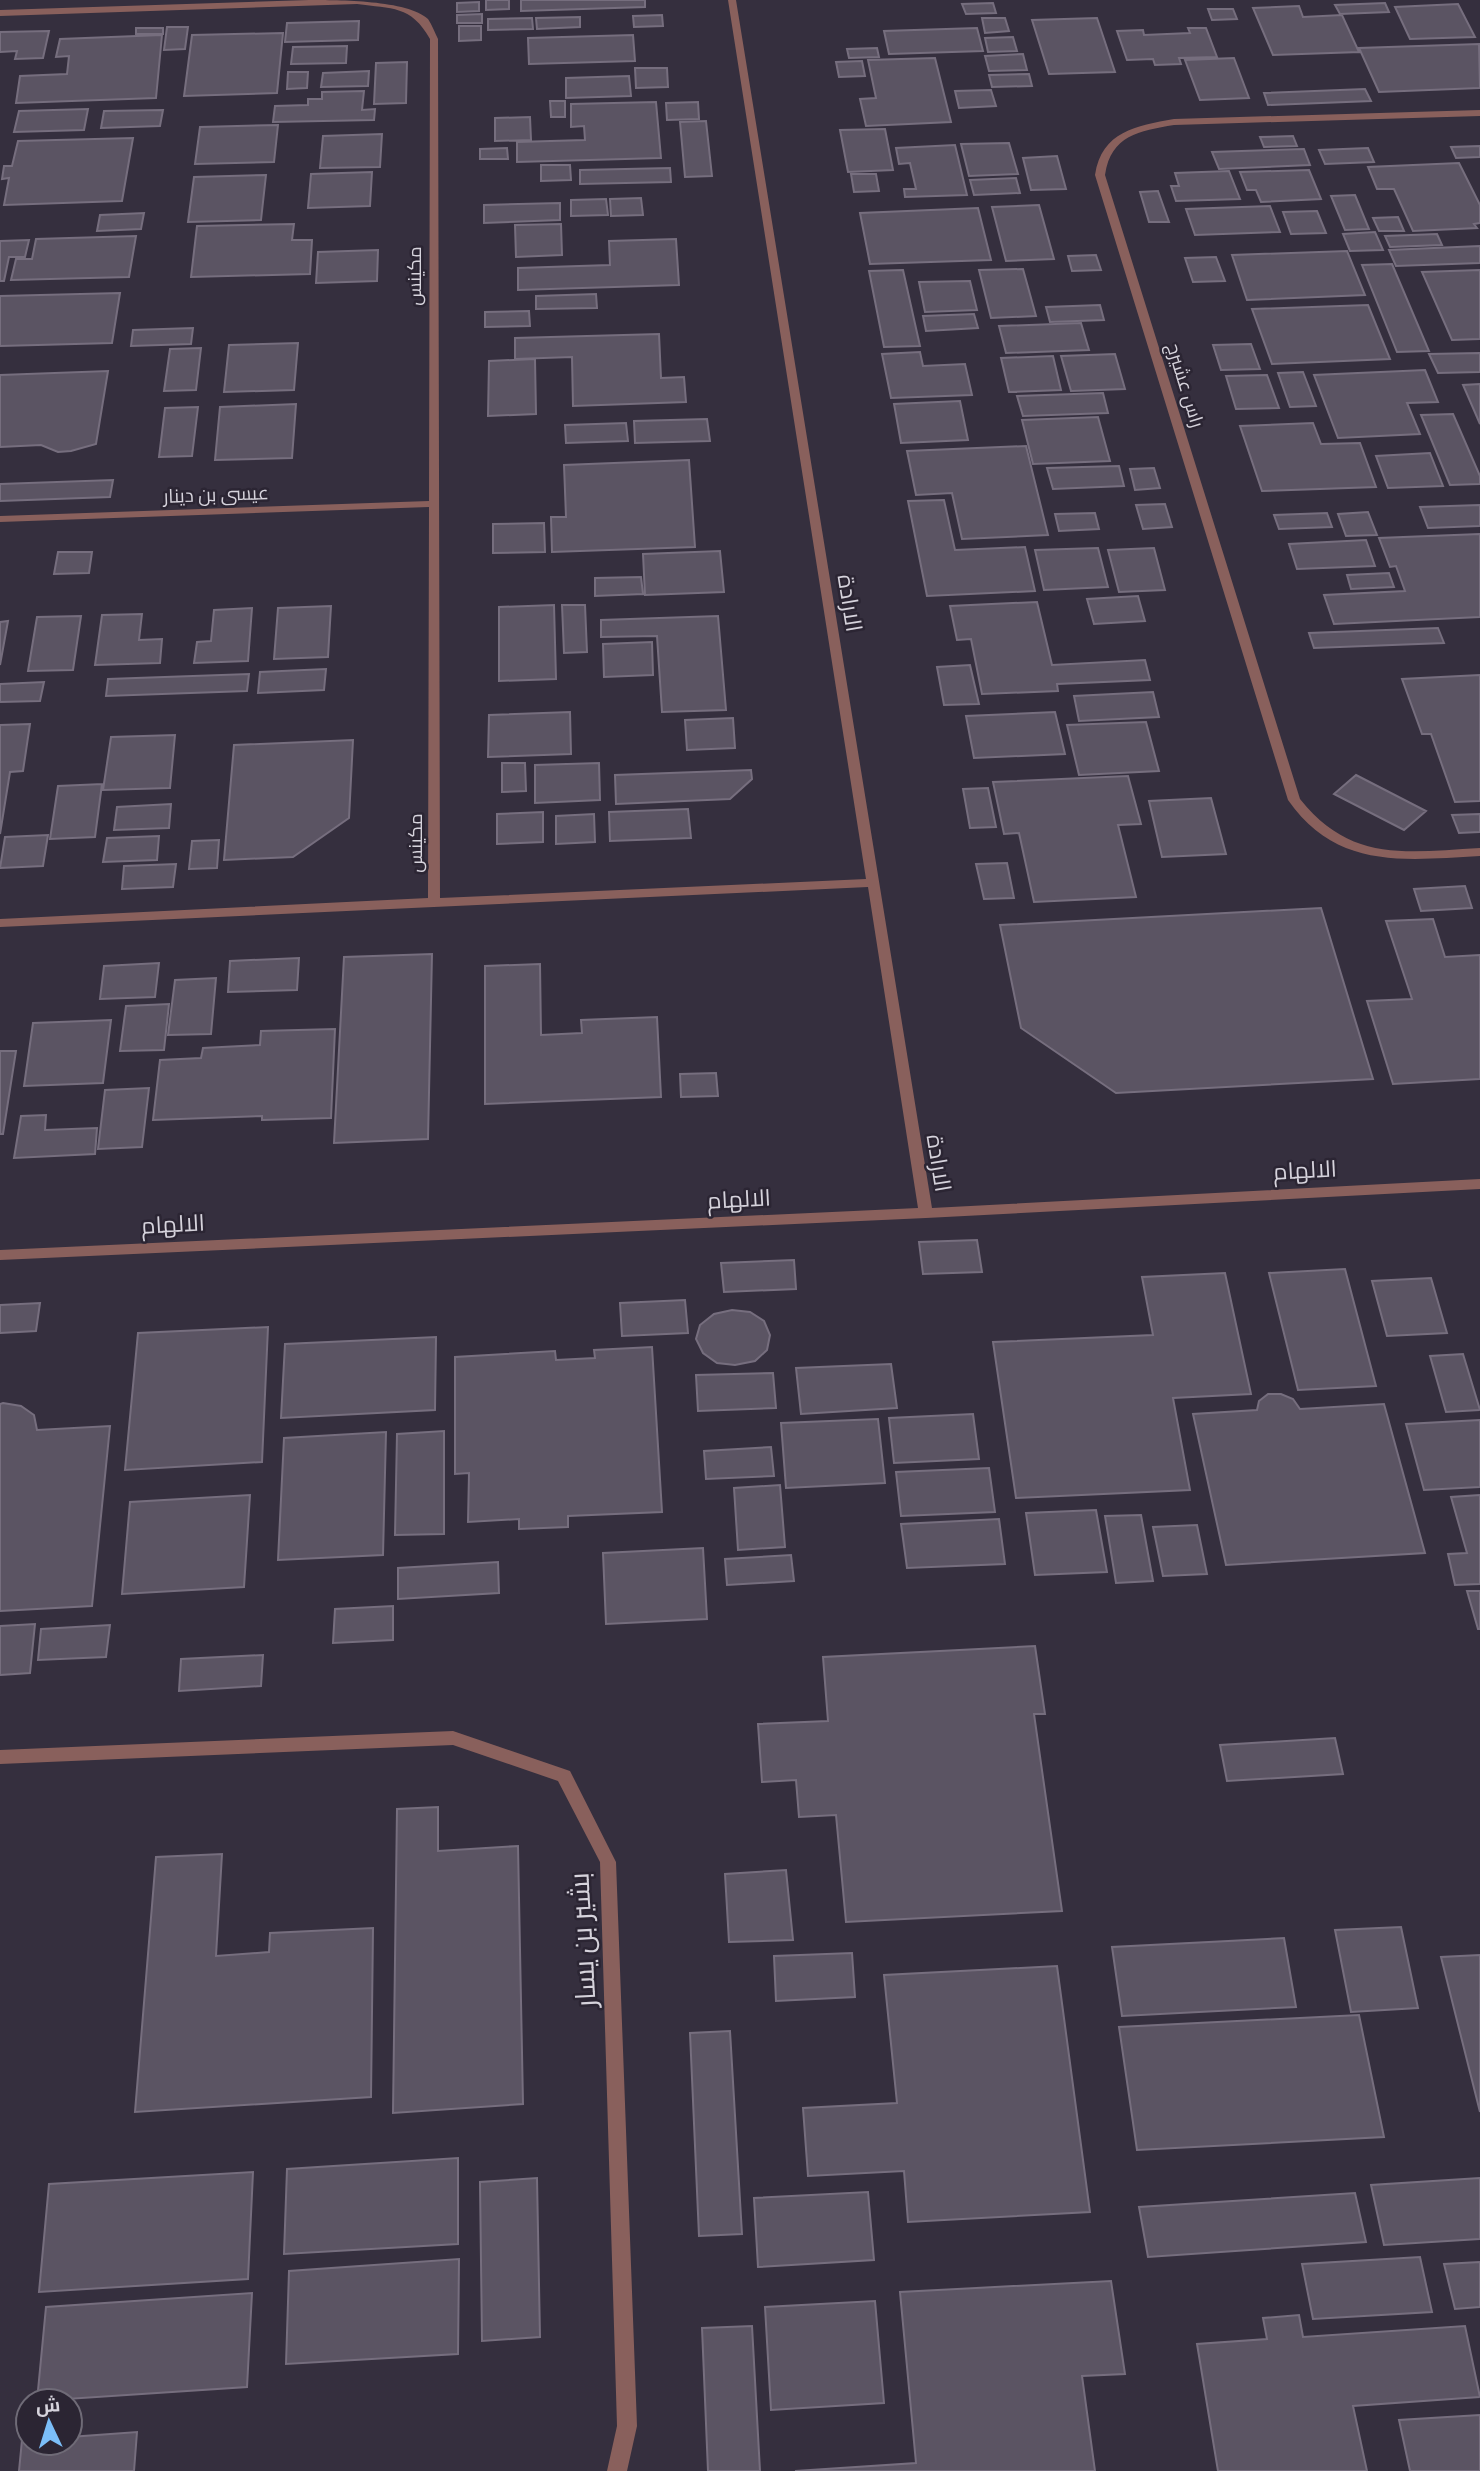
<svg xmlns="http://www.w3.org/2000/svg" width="1480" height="2471" viewBox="0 0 1480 2471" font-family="Cabin,Cairo,sans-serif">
  <rect width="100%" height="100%" fill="#352f3e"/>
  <!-- building -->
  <path fill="#5b5463" stroke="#766e7e" stroke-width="2" d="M486 0H509V9L486 10Z
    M521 0H645V7L521 11Z
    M479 2V11L457 12V3Z
    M993 3 996 13 966 14 962 4Z
    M1385 3 1389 12 1340 14 1335 5Z
    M1458 4 1475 37 1410 39 1395 7Z
    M1299 6 1303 17 1342 15 1359 52 1273 55 1253 8Z
    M1208 9H1233L1237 19 1212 20Z
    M482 14V23H457V15Z
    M662 15 663 26 634 27 633 16Z
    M580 17V27L537 29 536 18Z
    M532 18 533 29 488 30V19Z
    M982 18H1005L1009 31 985 33Z
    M1097 18 1115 72 1049 74 1032 20Z
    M359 21 358 40 285 42 287 23Z
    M459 26H481V40L459 41Z
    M167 27H188L185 49 164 50Z
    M136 28H163V34H136Z
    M977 28 983 51 889 54 884 31Z
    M1188 28H1206L1217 57 1179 58 1181 64 1155 65 1153 59 1127 60 1117 31 1143 30 1144 35 1190 33Z
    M49 31 43 58 15 59 17 51 0 52V32Z
    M283 33 277 93 184 96 192 35Z
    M162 35 156 98 16 103 20 76 67 74 69 56 56 57 60 39Z
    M633 35 635 61 529 64 528 38Z
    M1013 37 1017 51 988 52 985 38Z
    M1479 44 1480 88 1379 92 1359 48Z
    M347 46 346 63 291 64 293 47Z
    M877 48 879 57 849 58 847 49Z
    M1023 54 1027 70 989 71 985 56Z
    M935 58 951 122 866 126 860 99 876 98 868 60Z
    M1234 58 1249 98 1200 100 1185 60Z
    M862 61 865 76 839 77 836 62Z
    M407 62 406 103 374 104 376 63Z
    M635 68H667L668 87 636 88Z
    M369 71 368 86 321 87 323 73Z
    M288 72H308L307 88 287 89Z
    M1029 74 1032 86 992 87 989 75Z
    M629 76 631 96 566 98V78Z
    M1365 89 1371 101 1268 105 1264 93Z
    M991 90 996 106 959 108 955 91Z
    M364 91 362 110 375 109 374 120 273 122 275 106 308 105V99H322V92Z
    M550 101H565V117H551Z
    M656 102 661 158 517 162V142L585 140 584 126 571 127V104Z
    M698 102 699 119 667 120 666 103Z
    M88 109 84 130 14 132 19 111Z
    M163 110 160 126 101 128 104 111Z
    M530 117 531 140 495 141V118Z
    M706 121 712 176 685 177 680 122Z
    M278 125 274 162 195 164 200 127Z
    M885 129 893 170 848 172 840 130Z
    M382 134 380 167 320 168 323 136Z
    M1293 136 1297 146 1264 147 1260 137Z
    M133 138 122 201 4 205 9 178 2 179 4 166H12L18 141Z
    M1009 143 1018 174 969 176 961 144Z
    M955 145 967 195 905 197 904 189H916L910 163 899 164 896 148Z
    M1480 146V157L1456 158 1451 147Z
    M507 148 508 159H480V149Z
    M1368 148 1374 162 1325 164 1319 150Z
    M1304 149 1310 165 1219 169 1212 152Z
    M1057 156 1066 189 1031 190 1023 158Z
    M1459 163 1480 205V223L1474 224 1477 228 1413 231 1394 189H1377L1368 167Z
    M541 165H570L571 180 541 181Z
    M670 168 671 182 580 184V170Z
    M1309 170 1321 199 1261 202 1256 190H1247L1240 172Z
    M1229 171 1240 199 1176 201 1171 186H1179L1175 173Z
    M372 172 370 206 308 208 311 174Z
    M851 174H876L879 191 854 192Z
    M266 175 261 220 188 222 194 177Z
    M1016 178 1020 193 974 195 970 180Z
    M1158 191 1169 222H1149L1140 192Z
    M1355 195 1369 229 1345 230 1331 196Z
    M641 198 643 215 611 216 610 199Z
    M606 199 608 215 571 216V200Z
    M560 203V220L484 223V205Z
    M1039 205 1054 259 1006 261 992 207Z
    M1270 206 1280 232 1195 235 1186 209Z
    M978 208 991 260 870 264 860 213Z
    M1317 211 1326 233 1291 234 1283 212Z
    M144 213 141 229 97 231 100 215Z
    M1398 217 1404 231H1379L1373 218Z
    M294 224 292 240H312L310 274 191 277 197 226Z
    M561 224 562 255 516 257 515 225Z
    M1375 232 1383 250 1350 251 1343 234Z
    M1437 234 1442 245 1390 247 1385 236Z
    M136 236 129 277 11 280 16 259H32L36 239Z
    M676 239 679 285 518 290V268L610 265 609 241Z
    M29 240 25 257H9L4 281H0V241Z
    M1480 246V263L1396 266 1389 250Z
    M378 250 377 281 316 283 318 252Z
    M1347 251 1365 295 1247 300 1232 255Z
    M1096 255 1101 270 1072 271 1068 256Z
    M1216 257 1225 281 1193 282 1185 258Z
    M1392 264 1429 351 1397 352 1362 265Z
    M1023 269 1036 316 991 318 979 270Z
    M903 270 920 346 884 347 869 271Z
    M1480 270V339L1452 340 1422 272Z
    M970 281 977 310 925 312 919 282Z
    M120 293 112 343 0 346V296Z
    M596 294 597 308 536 309V296Z
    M1100 305 1104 320 1050 322 1046 307Z
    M1368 305 1390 359 1272 364 1252 309Z
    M529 311 530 326 485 327V312Z
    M974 314 978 328 926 331 923 316Z
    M1081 323 1089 350 1006 353 999 326Z
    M193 328 191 344 131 346 133 330Z
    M659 334 661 378 684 377 686 402 573 406 572 357 515 359V338Z
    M298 343 294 390 224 392 229 345Z
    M1251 344 1260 369 1221 370 1213 345Z
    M201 348 196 390 164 391 170 349Z
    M920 352 923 366 965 364 972 395 891 398 882 354Z
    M1480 353V372L1438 373 1429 354Z
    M1115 354 1125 389 1071 391 1061 356Z
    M1053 356 1061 390 1009 392 1001 358Z
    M535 359 536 414 488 416 489 361Z
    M1425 370 1438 402 1407 403 1420 434 1338 438 1314 375Z
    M108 371 96 444 71 451 58 452 41 445 0 447V375Z
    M1303 372 1316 406 1290 407 1278 373Z
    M1267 375 1279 408 1236 409 1226 376Z
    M1480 384V424L1463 385Z
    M1103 393 1108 413 1023 416 1017 396Z
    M960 401 968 440 901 443 894 404Z
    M296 404 292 458 215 460 220 407Z
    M198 407 192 456 159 457 165 408Z
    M1453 414 1480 476V484L1450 485 1421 415Z
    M1098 417 1110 461 1033 464 1022 420Z
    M707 419 710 441 635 443 634 421Z
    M626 423 628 441 566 443 565 425Z
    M1313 423 1321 444 1360 443 1376 487 1262 491 1240 426Z
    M1026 446 1048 535 962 539 952 493 916 495 907 451Z
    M1430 453 1443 486 1388 488 1376 456Z
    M689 460 695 547 552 552 551 517H566L564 465Z
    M1119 466 1124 486 1053 489 1047 468Z
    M1154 468 1160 488 1135 490 1130 469Z
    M113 480 110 497 0 501V484Z
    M944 500 955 550 1025 547 1035 591 927 596 908 501Z
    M1165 504 1172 527 1143 529 1136 505Z
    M1480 505V526L1428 528 1420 507Z
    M1368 512 1377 535 1346 536 1338 514Z
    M1095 513 1099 529 1059 531 1055 514Z
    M1327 513 1332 527 1279 529 1274 515Z
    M544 523 545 552 493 553V524Z
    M1480 534V617L1334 624 1324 595 1405 591 1396 566 1390 567 1379 538Z
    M1366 540 1375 566 1297 569 1289 544Z
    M1098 548 1108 587 1044 590 1035 550Z
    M1154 548 1165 590 1119 592 1108 550Z
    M720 551 724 592 645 595 643 554Z
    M58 552H92L89 573 54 574Z
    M1389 573 1394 587 1351 589 1347 575Z
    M641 577 643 594 595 596V578Z
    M1138 596 1145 621 1094 624 1087 599Z
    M1037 602 1052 665 1145 660 1150 680 1057 684 1058 691 982 694 971 639 957 640 950 606Z
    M554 605 556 679 499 681V607Z
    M562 605H585L587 652 564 653Z
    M331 606 328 657 274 659 278 608Z
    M252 608 248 661 194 663 197 642 211 641 214 610Z
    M142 614 139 640 162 639 160 663 95 665 102 615Z
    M81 616 73 670 28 671 37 617Z
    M718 616 726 710 662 712 657 636 601 637V620Z
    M8 621 0 665V622Z
    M1438 628 1444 643 1314 648 1309 633Z
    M652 642 653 675 604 677 603 644Z
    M970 665 979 704 944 705 937 667Z
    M326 669 324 690 258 693 260 672Z
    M249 674 247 691 106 696 108 679Z
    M1480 675V801L1455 802 1431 734H1422L1402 679Z
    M44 682 40 701 0 702V684Z
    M1153 692 1159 717 1079 721 1074 696Z
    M570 712 571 754 488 757 489 715Z
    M1055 712 1065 754 974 758 966 716Z
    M733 718 735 748 687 750 685 720Z
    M1146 722 1159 771 1079 775 1067 725Z
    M30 724 23 771 10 772 0 834V725Z
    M175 735 170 788 103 790 111 737Z
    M353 740 349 818 293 857 224 860 234 745Z
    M502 763H525L526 791 502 792Z
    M599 763 600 800 535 803V765Z
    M751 770 752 779 730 799 616 804 615 775Z
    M1356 775 1426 811 1404 830 1334 794Z
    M1128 776 1141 824 1118 825 1136 897 1034 902 1019 833 1004 834 993 782Z
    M102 784 95 837 50 839 58 786Z
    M988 788 996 827 970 828 963 789Z
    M1211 798 1226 854 1162 857 1149 801Z
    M171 804 169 828 114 830 117 807Z
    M688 809 691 838 610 841 609 812Z
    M543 812V842L497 844V814Z
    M594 814 595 842 556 844V816Z
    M1480 814V832L1459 833 1452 815Z
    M48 835 43 866 0 868 5 837Z
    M159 836 157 860 103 862 107 838Z
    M219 840 217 868 189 869 192 841Z
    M1007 863 1014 898 984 899 976 864Z
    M176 864 173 887 122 889 124 866Z
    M1465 886 1472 908 1421 911 1414 889Z
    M1321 908 1373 1079 1116 1093 1021 1028 1000 925Z
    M1433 919 1445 957 1480 955V1079L1393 1084 1367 1001 1412 999 1386 921Z
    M432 954 428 1139 334 1143 344 957Z
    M299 958 297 990 228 992 230 961Z
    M159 963 155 997 100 999 104 966Z
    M540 964 541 1035 582 1033 581 1020 657 1017 661 1097 485 1104V966Z
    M216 978 211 1034 168 1035 175 980Z
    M169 1004 164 1050 120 1051 126 1006Z
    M111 1020 103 1083 24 1086 33 1023Z
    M335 1029 331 1118 262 1120V1116L153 1120 160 1060 201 1058 203 1048 260 1045 261 1031Z
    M0 1051H16L3 1134H0Z
    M716 1073 718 1096 681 1097 680 1074Z
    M149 1088 142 1147 98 1149 105 1090Z
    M46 1115 45 1130 97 1128 95 1154 14 1158 21 1116Z
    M977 1240 982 1272 923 1274 919 1242Z
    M794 1260 796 1289 724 1292 721 1263Z
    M1345 1269 1376 1386 1298 1390 1269 1273Z
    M1225 1273 1251 1394 1173 1398 1190 1490 1016 1498 993 1342 1153 1335 1142 1277Z
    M1431 1278 1447 1333 1387 1336 1372 1281Z
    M685 1300 688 1333 622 1336 620 1303Z
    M40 1303 36 1331 0 1333V1305Z
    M732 1310 750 1312 764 1321 770 1335 767 1350 755 1361 735 1365 717 1363 703 1353 696 1339 700 1325 714 1314Z
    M268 1327 262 1462 125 1470 138 1333Z
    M436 1337 435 1410 281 1418 285 1344Z
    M652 1347 662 1512 568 1516V1527L519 1529V1519L468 1522 469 1473 455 1474V1357L555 1351 556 1360 595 1358 594 1350Z
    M1463 1354 1480 1410 1446 1412 1430 1356Z
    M891 1364 897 1408 801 1414 796 1368Z
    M773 1373 776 1408 698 1411 696 1375Z
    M1268 1394H1281L1293 1399 1300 1409 1384 1404 1425 1553 1226 1565 1193 1414 1257 1410 1259 1401Z
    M3 1403 21 1406 34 1415 37 1430 110 1426 92 1606 0 1611V1404Z
    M973 1414 979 1459 894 1463 889 1418Z
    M878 1419 885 1483 786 1488 781 1423Z
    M1480 1420V1487L1424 1490 1406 1424Z
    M444 1431V1534L395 1535 397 1434Z
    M386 1432 383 1555 278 1560 284 1438Z
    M771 1447 774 1476 706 1479 704 1451Z
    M989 1468 995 1512 901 1516 896 1472Z
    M780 1485 785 1547 738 1550 734 1488Z
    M250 1495 244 1587 122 1594 130 1502Z
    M1480 1495V1584L1455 1585 1448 1554 1467 1553 1451 1497Z
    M1096 1510 1107 1572 1035 1575 1026 1513Z
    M1141 1515 1153 1581 1116 1583 1105 1516Z
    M999 1519 1005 1564 907 1568 901 1524Z
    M1197 1525 1207 1574 1163 1576 1153 1527Z
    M703 1548 707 1619 606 1624 603 1553Z
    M791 1555 794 1581 727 1585 725 1559Z
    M498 1562 499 1593 398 1599V1568Z
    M1467 1591H1480V1629H1478Z
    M393 1606V1640L333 1643 335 1609Z
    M35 1624 30 1673 0 1675V1626Z
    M110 1625 106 1657 38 1660 41 1629Z
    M1035 1646 1045 1714H1034L1062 1911 846 1922 836 1815 799 1817 796 1780 762 1782 758 1724 828 1721 823 1657Z
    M263 1655 261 1686 179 1691 181 1659Z
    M1335 1738 1343 1774 1227 1781 1220 1745Z
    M438 1807V1851L518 1846 523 2104 393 2113 397 1809Z
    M222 1854 216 1956 269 1952 270 1933 373 1928 371 2097 135 2112 156 1857Z
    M786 1870 793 1940 729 1942 725 1874Z
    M1401 1927 1418 2008 1351 2012 1335 1930Z
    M1284 1938 1296 2007 1122 2016 1112 1947Z
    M852 1953 855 1997 776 2001 774 1956Z
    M1480 1955V2112L1441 1957Z
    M1057 1966 1090 2212 908 2222 904 2171 808 2176 803 2108 897 2103 884 1975Z
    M1359 2015 1384 2137 1137 2150 1119 2027Z
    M730 2031 742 2234 699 2236 690 2033Z
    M458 2158V2244L284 2254 287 2169Z
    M253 2172 248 2279 39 2292 49 2184Z
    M537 2178 540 2337 482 2341 480 2182Z
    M1480 2178V2239L1384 2245 1371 2185Z
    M868 2192 874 2260 758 2267 754 2198Z
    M1355 2193 1366 2242 1148 2257 1139 2207Z
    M1420 2257 1432 2312 1313 2319 1302 2264Z
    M459 2259 458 2354 286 2364 289 2271Z
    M1480 2262V2307L1455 2309 1444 2264Z
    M1111 2281 1125 2374 1082 2376 1095 2471H795L916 2463 900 2292Z
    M252 2293 247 2387 37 2401 46 2307Z
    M875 2301 884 2403 771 2410 765 2307Z
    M1299 2315 1303 2337 1465 2326 1480 2397 1353 2406 1367 2471H1218L1197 2344 1267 2339 1263 2318Z
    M752 2326 760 2471H708L702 2328Z
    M1480 2415V2471H1410L1399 2420Z
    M137 2432 134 2471H19L22 2440H28V2443H70V2437Z"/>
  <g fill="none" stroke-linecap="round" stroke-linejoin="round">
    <!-- street -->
    <path fill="#89605c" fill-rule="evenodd" d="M309 0C338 0 408 0 428 19 432 25 435 33 438 39L440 898 866 879 728 0H736L932 1208 1480 1179V1189L926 1218 0 1260V1250L918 1208 868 887 0 927V919L428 898 429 507 0 522V516L429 501 430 39C411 5 392 9 357 4L0 16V10Z
      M1480 110V116L1174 125C1139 131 1111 135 1105 175L1300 799C1351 863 1406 852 1480 848V856C1404 860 1337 870 1288 800L1095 175C1102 131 1136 126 1174 119Z
      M453 1731 570 1771 616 1862 637 2426 627 2471H607L617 2426 600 1862 558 1781 453 1745 0 1764V1750Z"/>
  </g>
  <g text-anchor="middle" stroke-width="5" stroke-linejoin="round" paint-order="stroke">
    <!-- far-street labels -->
    <g font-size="19" fill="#d6d3dc" stroke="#2b2533">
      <text transform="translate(414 276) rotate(-90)" y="7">مكينس</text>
      <text transform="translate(1186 385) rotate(73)" y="7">راس عشيرج</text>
      <text transform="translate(216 494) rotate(-2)" y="7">عيسى بن دينار</text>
      <text transform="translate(415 843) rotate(-90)" y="7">مكينس</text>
    </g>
    <!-- street labels -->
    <g font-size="23" fill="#d6d3dc" stroke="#2b2533">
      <text transform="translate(850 603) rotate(81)" y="8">الارادة</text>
      <text transform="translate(939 1163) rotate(81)" y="8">الارادة</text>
      <text transform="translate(1305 1170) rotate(-3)" y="8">الالهام</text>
      <text transform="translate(739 1199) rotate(-3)" y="8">الالهام</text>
      <text transform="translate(173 1224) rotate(-3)" y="8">الالهام</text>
    </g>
    <!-- near-street labels -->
    <g font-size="28" fill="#d6d3dc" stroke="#2b2533">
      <text transform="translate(582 1940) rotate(-93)" y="10">بشير بن يسار</text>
    </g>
  </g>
  <!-- north arrow -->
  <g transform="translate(49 2422) rotate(356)"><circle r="33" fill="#2b2533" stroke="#6f6b77" stroke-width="2"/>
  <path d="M0-5L12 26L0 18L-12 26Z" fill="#7bbef8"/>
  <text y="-10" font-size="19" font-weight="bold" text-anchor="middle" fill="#d6d3dc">ش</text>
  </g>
</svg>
